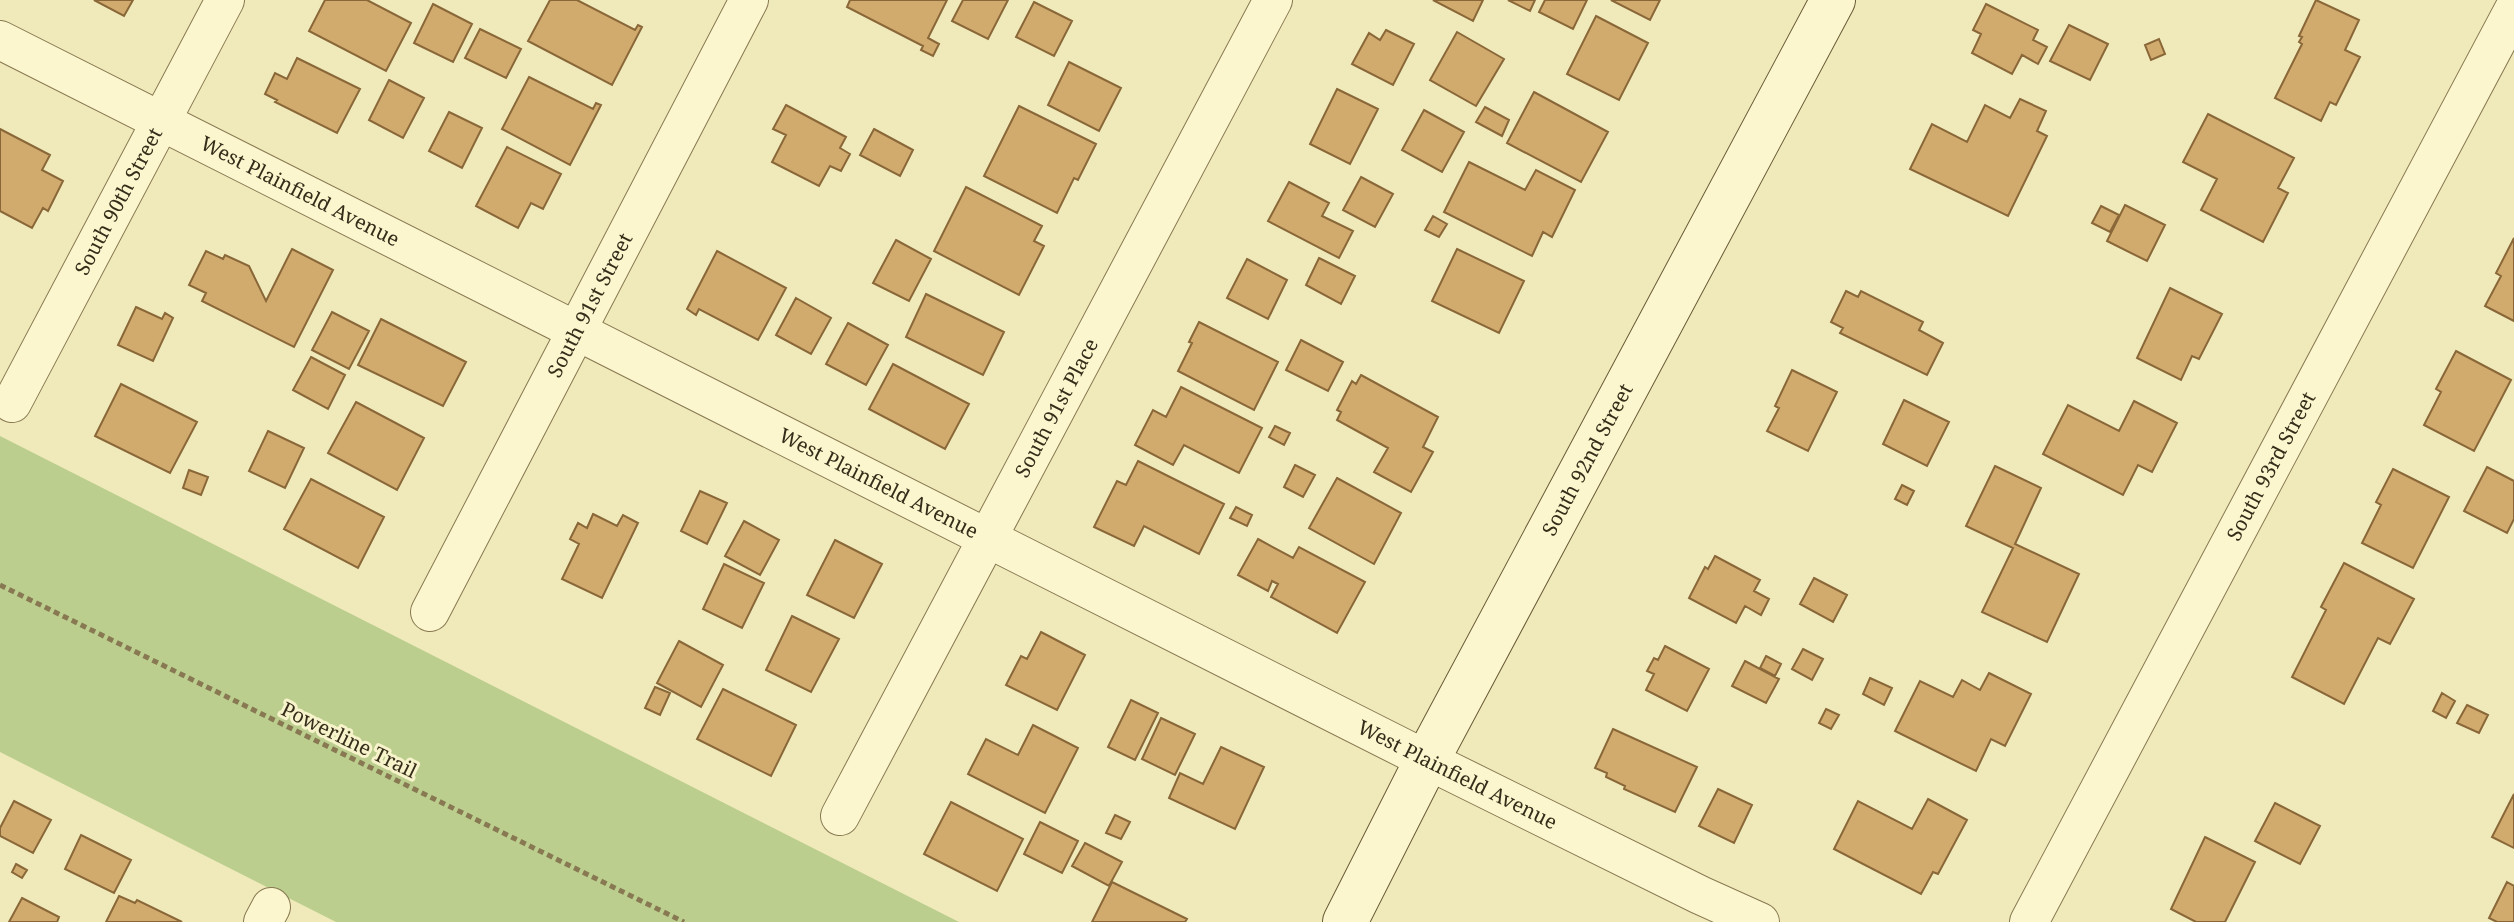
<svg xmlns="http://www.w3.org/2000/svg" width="2514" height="922" viewBox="0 0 2514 922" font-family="'Noto Serif',serif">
  <rect width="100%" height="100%" fill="#f0eaba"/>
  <!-- green -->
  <path fill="#bbce8e" d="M0 436 959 922H336L0 752Z"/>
  <!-- building -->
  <path fill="#d1aa6d" stroke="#896738" stroke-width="2" d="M94 0H133L124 16Z
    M325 0H367L411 23 386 71 309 31Z
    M550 0H577L635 30 638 25 642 27 612 85 528 41Z
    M850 0H947L928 38 939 44 933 56 921 50 923 46 847 7Z
    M963 0H1008L988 39 952 21Z
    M1433 0H1483L1473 21Z
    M1508 0H1535L1530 11Z
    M1545 0H1587L1573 29 1539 12Z
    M1611 0H1660L1650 20Z
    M2316 0 2359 20 2345 50 2360 57 2336 105 2330 102 2321 121 2275 98 2302 44 2299 42 2302 37 2299 36Z
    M1034 2 1072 21 1054 56 1016 37Z
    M433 4 472 24 453 62 414 43Z
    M1986 4 2038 30 2033 40 2047 47 2038 64 2022 55 2012 74 1972 53 1981 34 1973 30Z
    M1596 16 1648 43 1619 100 1567 74Z
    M2069 25 2108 44 2090 80 2050 61Z
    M480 29 521 49 506 78 465 58Z
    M1386 30 1414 44 1393 85 1352 64 1369 33 1380 40Z
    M1457 32 1504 59 1476 106 1430 80Z
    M2159 39 2165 54 2151 60 2145 45Z
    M297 58 360 89 337 133 275 102 277 100 265 94 275 73 287 79Z
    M1069 62 1121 88 1099 131 1048 105Z
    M529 77 593 109 596 103 601 105 570 165 502 129Z
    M389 80 424 98 403 138 369 120Z
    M1337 89 1378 109 1350 164 1310 144Z
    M1534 92 1608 132 1581 182 1507 143Z
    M2020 99 2046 111 2037 131 2047 136 2008 216 1910 169 1932 124 1967 142 1985 105 2010 118Z
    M786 105 846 137 840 148 850 154 841 171 830 166 819 186 772 162 786 135 773 129Z
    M1019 106 1096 144 1078 180 1074 178 1057 213 984 176Z
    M1485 107 1509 120 1502 136 1476 122Z
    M1424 110 1464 132 1442 172 1402 150Z
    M449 112 482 128 462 168 429 151Z
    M2208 114 2294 158 2278 188 2288 193 2263 242 2201 210 2217 179 2183 162Z
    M0 129 50 155 42 170 63 181 48 211 43 208 32 228 0 211Z
    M874 129 913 150 900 176 860 155Z
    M507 147 561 174 543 209 531 203 518 228 476 206Z
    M1469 162 1525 190 1536 170 1575 190 1552 237 1543 232 1532 256 1444 212Z
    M1361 177 1393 194 1375 227 1343 210Z
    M1289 182 1329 203 1322 216 1353 231 1339 258 1268 221Z
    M966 187 1042 226 1034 241 1044 246 1019 295 934 251Z
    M2125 205 2165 225 2147 261 2107 241Z
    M2101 206 2119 215 2110 232 2092 223Z
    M1433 216 1447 224 1439 237 1425 230Z
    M2514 238V321L2485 306 2501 276 2496 273Z
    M896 240 931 259 909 301 873 283Z
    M292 249 333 270 294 347 202 301 206 293 189 285 206 251 223 259 225 255 249 266 266 301Z
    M1457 249 1524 281 1499 333 1432 301Z
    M717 251 786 288 758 340 699 309 696 315 687 309Z
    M1319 258 1355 276 1341 304 1306 285Z
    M1247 259 1287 280 1268 319 1227 298Z
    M2170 288 2222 314 2199 359 2192 356 2181 380 2137 358Z
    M1846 291 1858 297 1861 291 1923 322 1919 330 1943 343 1927 375 1840 333 1843 328 1831 322Z
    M926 294 1004 332 983 375 906 337Z
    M796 298 831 318 811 354 776 335Z
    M136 307 162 319 165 313 173 318 153 361 118 345Z
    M332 312 369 331 349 369 312 350Z
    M381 319 466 362 443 406 358 365Z
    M1199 322 1278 362 1254 410 1178 371 1192 343 1189 342Z
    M848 323 888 345 866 385 826 364Z
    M1301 340 1343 362 1328 391 1286 370Z
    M2456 351 2511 380 2474 451 2424 425 2441 392 2436 389Z
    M311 357 345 375 328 409 293 390Z
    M893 364 969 404 945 449 869 409Z
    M1792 370 1837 392 1808 451 1767 431 1779 408 1775 406Z
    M1361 375 1438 417 1423 447 1433 452 1411 492 1374 472 1388 448 1337 420 1341 412 1337 410 1352 381 1356 384Z
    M121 384 197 422 170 473 95 436Z
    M1181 387 1262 428 1239 473 1184 445 1173 465 1135 445 1153 410 1166 417Z
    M1904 400 1949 422 1927 466 1883 444Z
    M2134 401 2177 423 2152 472 2138 465 2123 495 2043 454 2068 405 2119 431Z
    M356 402 424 438 397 490 328 453Z
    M1275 426 1290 433 1284 445 1269 437Z
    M268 431 304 448 285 488 249 471Z
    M1138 461 1224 504 1199 554 1144 526 1134 546 1094 527 1117 481 1126 485Z
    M1295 465 1315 475 1303 497 1284 487Z
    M1995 466 2041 488 2015 544 2079 574 2047 642 1982 612 2013 548 1966 526Z
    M2487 467 2514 481V519L2507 533 2464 511Z
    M2393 469 2449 497 2413 568 2362 543 2381 505 2376 502Z
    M189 470 208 477 201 495 183 488Z
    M1337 478 1401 513 1374 564 1309 528Z
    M311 479 384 517 358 568 284 529Z
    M1902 485 1914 491 1907 505 1895 499Z
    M700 491 727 503 707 544 681 531Z
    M1236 507 1252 515 1247 526 1230 518Z
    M593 514 617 526 623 515 638 523 602 598 562 579 579 544 570 539 578 523 587 528Z
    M744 521 779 540 760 575 725 556Z
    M1258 539 1293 558 1299 547 1365 582 1337 633 1271 597 1278 584 1272 581 1268 591 1238 575Z
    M835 540 882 564 854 618 807 595Z
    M1715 556 1760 580 1754 591 1769 599 1761 615 1745 606 1736 623 1689 598 1705 567 1708 569Z
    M2344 563 2414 599 2390 644 2378 638 2344 704 2292 677 2326 610 2321 607Z
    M724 564 764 583 742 628 703 609Z
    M1814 578 1847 595 1833 622 1800 604Z
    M792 616 839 639 811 692 766 670Z
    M1041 632 1085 655 1057 710 1006 685 1021 656 1027 659Z
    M679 641 723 665 701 707 657 683Z
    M1665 646 1709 669 1687 711 1646 690 1654 674 1647 671 1654 658 1658 660Z
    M1803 649 1823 659 1812 680 1792 669Z
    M1766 656 1781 664 1775 676 1760 668Z
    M1745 661 1779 679 1766 703 1732 686Z
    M1989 673 2031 694 2005 746 1991 739 1976 771 1895 731 1920 681 1953 697 1962 680 1980 690Z
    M1870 678 1892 688 1884 705 1863 694Z
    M655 687 670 693 660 715 645 708Z
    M723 689 796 725 771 776 697 739Z
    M2442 693 2455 701 2446 718 2433 711Z
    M1131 700 1158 713 1135 760 1108 747Z
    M2467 705 2488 715 2479 733 2457 723Z
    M1826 709 1839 715 1831 729 1819 723Z
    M1161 718 1195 734 1175 775 1142 759Z
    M1033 725 1078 748 1045 813 968 774 986 739 1018 755Z
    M1613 729 1697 767 1675 812 1624 789 1625 786 1606 777 1607 773 1595 768Z
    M1221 747 1264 767 1235 829 1169 798 1180 773 1203 784Z
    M1718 789 1752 805 1734 843 1699 826Z
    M2514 794V848L2492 837Z
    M1928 799 1967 820 1938 874 1933 872 1921 894 1834 849 1858 801 1912 829Z
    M14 801 51 820 33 853 0 836V828Z
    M951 802 1023 839 997 891 924 854Z
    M2275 803 2320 826 2300 864 2255 841Z
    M1115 815 1130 822 1121 839 1106 833Z
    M1040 822 1078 841 1062 873 1024 854Z
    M81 835 131 860 114 893 65 869Z
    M2205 837 2255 862 2225 922H2196L2171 909Z
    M1085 843 1122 862 1109 886 1072 866Z
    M16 864 27 870 22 878 12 872Z
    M1112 882 1187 919 1185 922H1092Z
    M2507 882 2514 886V922H2497L2489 918Z
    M119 896 135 903 137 900 182 922H106Z
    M22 898 59 917 57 922H9Z"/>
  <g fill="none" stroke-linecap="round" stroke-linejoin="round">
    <!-- minor casing -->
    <g stroke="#887953" stroke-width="40">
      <g id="minor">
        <path id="s1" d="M0 40 1427 760 1700 895 1760 922"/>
        <path id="s2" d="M12 403 225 0"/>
        <path id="s3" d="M430 612 749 0"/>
        <path id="s4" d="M840 816 1273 0"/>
        <path d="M263 922 271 907"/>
        <path id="s5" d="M2029 922 2514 9"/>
      </g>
    </g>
    <!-- secondary casing -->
    <g stroke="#695a37" stroke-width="46">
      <g id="secondary">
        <path id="s6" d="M1345 922 1427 760 1833 0"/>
      </g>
    </g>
    <!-- path -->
    <path stroke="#887953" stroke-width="5" stroke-dasharray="6 4" stroke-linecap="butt" d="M0 585 684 922"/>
    <!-- minor -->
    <use href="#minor" stroke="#fbf6cd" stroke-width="38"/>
    <!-- secondary -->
    <use href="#secondary" stroke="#fbf6cd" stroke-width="44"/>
  </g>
  <g text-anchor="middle" stroke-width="6" stroke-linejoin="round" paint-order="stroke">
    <!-- street labels -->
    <g font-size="20" fill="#362c1a" stroke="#f7f3ca">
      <text dy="7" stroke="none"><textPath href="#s1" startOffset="336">West Plainfield Avenue</textPath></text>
      <text dy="7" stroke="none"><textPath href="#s2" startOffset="228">South 90th Street</textPath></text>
      <text dy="7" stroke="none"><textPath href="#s3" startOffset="346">South 91st Street</textPath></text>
      <text dy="7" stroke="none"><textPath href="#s4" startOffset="462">South 91st Place</textPath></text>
      <text dy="7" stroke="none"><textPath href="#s6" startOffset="522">South 92nd Street</textPath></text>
      <text dy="7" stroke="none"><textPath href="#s5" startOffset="516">South 93rd Street</textPath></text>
      <text dy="7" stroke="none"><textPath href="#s1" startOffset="984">West Plainfield Avenue</textPath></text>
      <text transform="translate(349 740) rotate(26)" y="7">Powerline Trail</text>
      <text dy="7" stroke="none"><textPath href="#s1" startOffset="1632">West Plainfield Avenue</textPath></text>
    </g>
  </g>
</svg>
